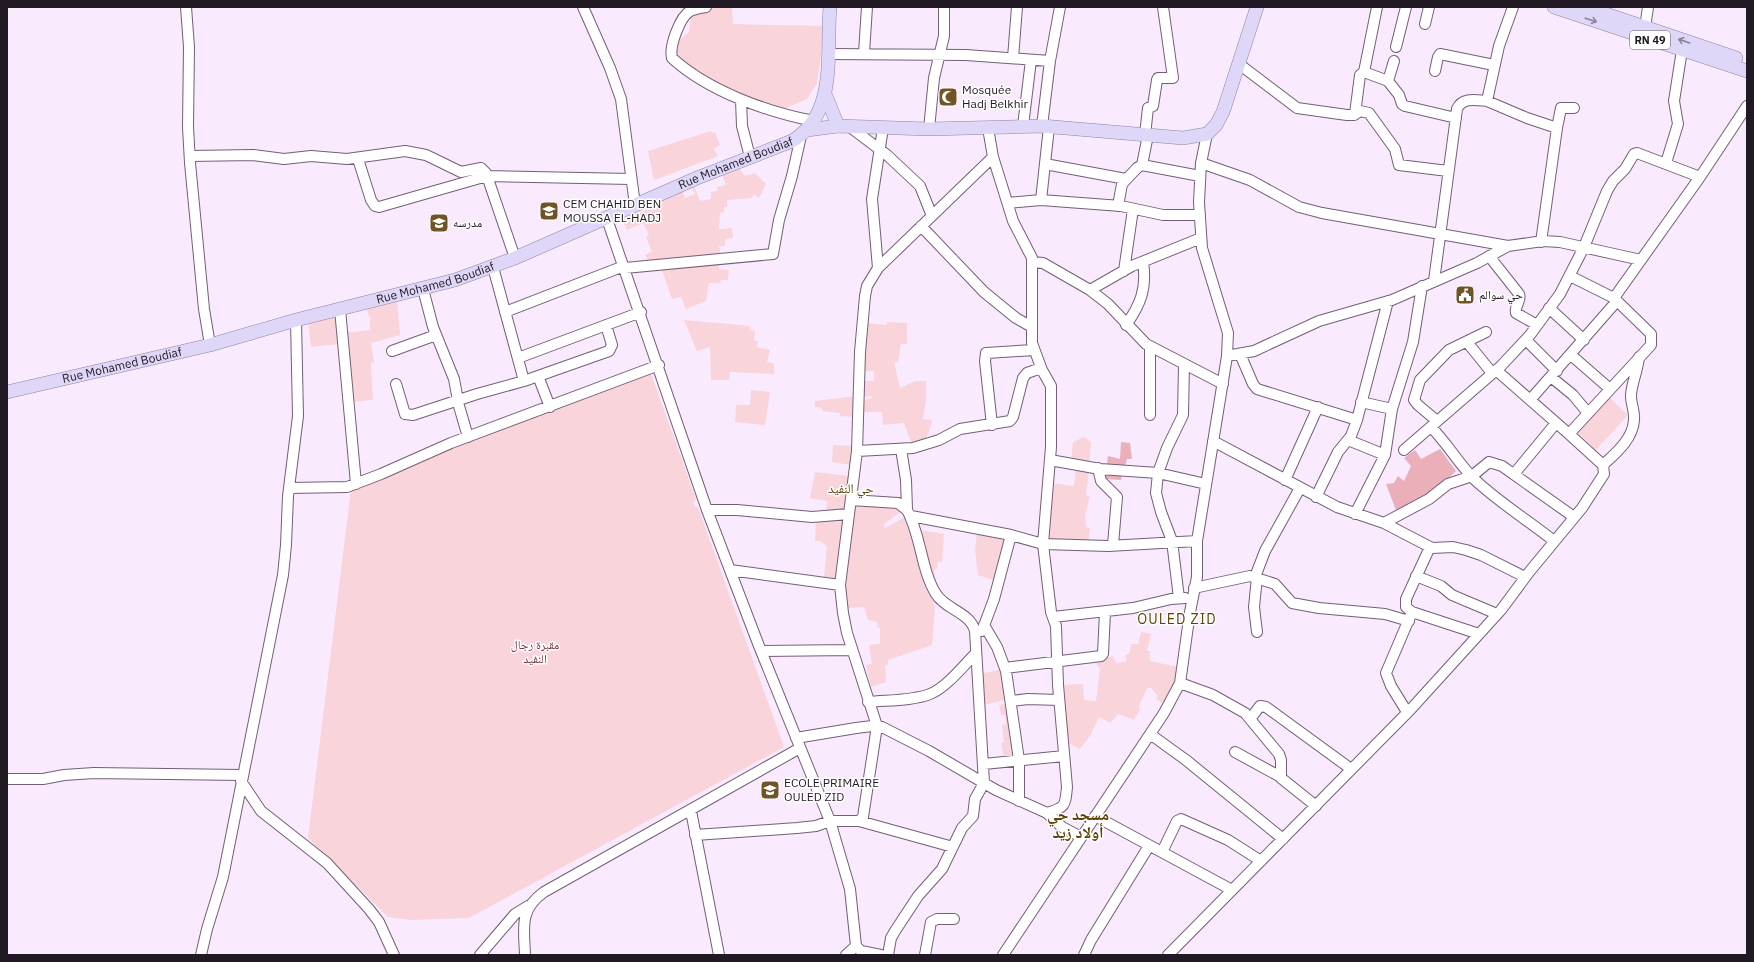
<svg xmlns="http://www.w3.org/2000/svg" width="1754" height="962" viewBox="0 0 1754 962" font-family="'IBM Plex Sans','Noto Naskh Arabic',sans-serif">
  <rect width="100%" height="100%" fill="#f9ebfd"/>
  <!-- green -->
  <path fill="#f9d4da" d="M712 7H732L733 24 823 26 821 56 817 83 807 99 784 109H774L745 100 675 58 676 43 689 32 691 13Z
    M711 131 712 133 715 132 720 145 714 149 718 156 654 180 648 151Z
    M738 166 745 176 755 173 766 184 759 198 754 194 751 198 727 200V207H724V212L720 213 719 229 732 228 733 238 725 239V246H719L721 257 650 265 645 255 652 252 646 237 649 235 643 223 627 230 622 219 663 204 659 195 681 186 685 198 695 194 689 183 692 181 700 201 711 199V192L718 191 717 187 726 185 721 173Z
    M719 265V269L729 270 728 280H721L720 283H709L706 301 686 309 681 297 672 299 661 267Z
    M397 299 400 335 371 343 374 362 371 363 373 400 351 402 345 333 370 330V318L366 307Z
    M335 314 339 344 311 347 308 320Z
    M684 320 750 326V330L755 331 754 341H758L757 347 770 350 767 362 774 363V374L730 372 729 380H711L710 347 697 351Z
    M887 322 907 323V344H901L898 362H894L900 388 915 381H926V400L923 419 932 420C930 432 927 440 917 446L911 442 904 423 883 425 882 412H860V401L872 398V396L862 397V381H874V371H862L866 323 886 325Z
    M650 371 696 499 693 503 695 507H698L784 747 469 918 411 920 388 917 308 838 351 489 445 449Z
    M751 390 770 392 765 425 735 422 736 405H750Z
    M856 396 855 417 840 416V413L822 411V408L815 407V401Z
    M1609 397 1628 415 1596 450 1577 432Z
    M1084 437 1091 442 1089 465 1071 461 1073 442Z
    M833 445 853 446 851 465 832 462Z
    M1076 467 1089 470 1086 495 1090 496 1085 516 1086 527 1090 528 1088 544 1045 540 1051 483 1074 486Z
    M815 472 849 476 847 501 842 510 826 512 827 501 810 498Z
    M891 501 902 511 884 524 885 528 907 516 932 597 935 608 932 645 888 660V665L885 666 886 682 871 687 866 665 872 664 869 645 880 644V628H878L877 622 868 620 864 607 848 608 844 588 853 503Z
    M844 517 839 579 824 577 827 547 821 541H815L816 520Z
    M920 530 944 534 942 562H938L937 569 933 570 935 575 933 576 927 562Z
    M977 532 1006 536 996 581 978 575 975 550Z
    M1141 632 1151 634 1147 651H1150V661L1178 667 1175 684 1163 703 1156 699 1158 696 1151 688H1147L1139 706 1140 709 1134 720 1118 714 1110 723 1099 717 1090 736 1080 749 1066 742 1060 685 1083 684 1084 700 1096 701 1100 668 1097 666V661L1113 656 1116 663 1127 661 1125 656 1130 652 1131 644H1138Z
    M1004 669 1009 699 983 705 979 674Z
    M1009 703 1015 755 1004 757 1001 743 1004 742 1002 725 1006 724 1005 715H1001L999 705Z"/>
  <!-- forest -->
  <path fill="#ebafb9" d="M1121 442 1130 443 1132 459H1127L1121 480 1105 479 1108 456 1120 459Z
    M1440 449 1456 471C1434 492 1426 500 1396 510L1386 484 1394 483 1398 476 1404 481 1411 466 1404 458 1415 450 1421 459Z"/>
  <g fill="none" stroke-linecap="round" stroke-linejoin="round">
    <!-- minor casing -->
    <g stroke="#735e78" stroke-width="12">
      <path id="minor" d="M186 7 189 47 188 127 190 163 204 309 210 345
        M583 7 610 68 621 99 635 205
        M706 7C701 8 695 9 690 11 680 17 669 46 672 58 708 91 767 112 814 121
        M1377 7 1364 72 1388 81 1399 95 1402 104 1405 106 1456 118
        M1425 24 1429 7
        M1645 28 1648 7
        M1396 47 1406 7
        M864 53 867 7
        M828 54 966 55 1050 61
        M1013 58 1017 7
        M1239 64 1297 108 1347 115H1354L1360 111 1369 113 1395 149 1399 165 1448 171
        M1435 71 1438 57 1440 54 1494 65
        M1388 81 1394 61
        M741 100 742 126 750 157
        M1487 101 1527 118 1557 128 1561 108H1574
        M1355 114 1360 75 1364 72
        M1023 126 1031 60
        M1042 126 1050 61 1060 7
        M850 127 887 155 920 186 932 216
        M988 128 993 157 1013 221 1032 258V343L1042 370 1051 386V447L1043 544 1051 612 1056 626 1058 685 1067 787C1065 806 1066 807 1047 813
        M929 129 934 78 944 36V7
        M1145 135 1148 108 1153 106 1157 80 1158 78H1173L1163 7
        M1148 135 1142 165 1200 176
        M190 156 253 155 284 159 311 156 347 159 405 151 426 155 461 172 481 168 486 173 515 258
        M358 159 371 200 375 206 379 207 487 176 631 179
        M1201 163 1250 180 1299 207 1322 213 1508 246 1543 241 1560 242 1641 260
        M1666 163 1678 124 1674 101 1682 50
        M1045 164 1126 179
        M1041 200 1121 206 1163 215H1199
        M1008 203 1041 200 1049 127
        M1118 206 1122 184 1137 168 1142 165
        M607 219 707 510 759 646 830 821 850 889 856 946 861 951 881 955
        M921 226 984 292 1016 318 1032 327
        M1541 242 1557 128
        M1489 256 1519 294C1522 301 1514 306 1516 313L1537 325
        M1032 262 1043 263 1090 290 1108 304 1146 344 1223 384
        M493 267 524 381
        M625 268 773 254 779 220 792 176 801 136
        M878 268 872 199 883 128
        M1124 271 1133 209
        M1434 281 1457 109C1462 97 1476 100 1487 101L1499 46 1513 7
        M423 289 433 327 454 379 459 406 468 437
        M1090 290 1132 266 1201 238
        M1614 298 1700 177 1747 106
        M1549 308 1584 340
        M340 309 356 484
        M505 312 624 266
        M1126 325C1141 304 1147 288 1143 262
        M1526 340 1557 371
        M1467 342 1492 373
        M1150 347V415
        M392 351 436 335
        M1240 354 1253 384 1257 389 1357 420 1351 436 1338 452 1316 497
        M1571 355 1610 389
        M1227 356 1254 351 1319 321 1392 300 1477 263 1508 246
        M518 358 641 312
        M1496 370 1569 434
        M538 376 550 407
        M1551 377 1573 395 1588 413
        M396 384 405 414 413 415 477 394 524 381 609 351 612 345 606 325
        M1530 400 1617 301
        M1361 402 1392 409
        M1357 420 1388 301
        M1437 421 1418 405 1414 400 1420 380 1449 350 1486 332
        M992 425 985 361 986 353 1034 350
        M1431 427C1446 442 1457 461 1472 477 1494 499 1529 521 1554 541
        M1348 440 1385 455
        M1213 441 1337 507 1384 523 1429 499 1448 484 1472 476 1489 462 1502 466 1574 517
        M901 449 906 480 907 510
        M1404 450 1501 366 1530 335 1560 294 1584 247 1607 191 1613 181 1625 169 1634 154 1637 153 1700 177
        M857 451 913 448 939 440 960 429 1010 421 1013 417 1023 378 1027 373 1041 368
        M1050 460 1100 469 1158 473 1206 484
        M1603 465C1616 453 1633 439 1634 420 1635 412 1631 404 1631 396 1631 385 1638 370 1639 357
        M1098 468 1101 481 1117 497 1113 545
        M1514 474 1556 423
        M1285 480 1318 407
        M289 488 347 487 381 474 451 443 659 365
        M851 500 898 503 907 510C921 535 921 570 936 594 946 610 970 612 975 631L984 783 975 799 973 816 962 828 942 869 918 896 895 931 891 938 888 955
        M707 510H737L812 517 849 514
        M1355 514 1385 455 1392 409 1413 342 1422 286
        M911 516 1011 535 1043 544 1108 546 1197 541
        M1384 523 1432 548 1453 547 1466 550 1481 555 1525 577
        M730 570 840 585
        M1416 576 1441 586 1452 595 1497 614
        M1255 577 1265 551 1300 488
        M1257 577 1254 607 1257 632
        M1194 588 1250 576 1275 584 1292 603 1319 608 1385 614 1409 621
        M1179 598 1172 541 1161 512 1156 493 1158 473 1167 448 1183 415 1184 365
        M1412 612 1406 607V599L1430 547
        M1053 617 1133 608 1171 599 1185 598
        M984 625 997 647 1006 671 1019 760V801
        M982 631 994 599 1011 535
        M761 651 852 650
        M1005 668 1101 656 1103 654 1105 612
        M1180 683 1213 695 1245 713 1279 754 1281 760V778L1316 806
        M1011 701 1028 699 1059 700
        M868 702C888 700 912 701 930 694 946 688 964 665 976 653
        M1407 712 1391 686 1386 673 1412 612 1479 634
        M1250 719 1260 706 1266 707 1351 769
        M1150 734 1186 760 1283 839
        M796 738 856 728 872 726 882 727 929 751 996 790 1047 813 1062 827 1081 837
        M1235 752 1279 776
        M984 764 1064 756
        M7 779H43L64 775 94 773 242 775
        M241 781 261 811 327 863 369 909 379 922 394 955
        M691 811 719 955
        M1095 816 1232 890
        M859 821 953 847
        M695 835 797 828 816 826 830 821H859L863 817 877 726 847 633 843 613 840 585 857 451 860 352 865 296 867 286 878 268 993 157
        M1162 852 1177 821 1181 819 1228 840 1261 861
        M201 955 207 929 223 877 283 575 286 545 288 496 298 416 296 320
        M480 955 515 914 528 906
        M525 955C524 927 519 910 544 892L800 748
        M846 955 856 946
        M925 955 931 922 937 919H954
        M1003 955 1164 713 1180 683 1190 612 1197 577V541L1227 356 1228 333 1202 248 1199 202 1201 163 1207 134
        M1084 955 1091 940 1149 846
        M1168 955 1411 709 1501 610 1530 571 1582 508 1604 474 1603 465 1569 434 1651 345V334L1614 298 1570 276"/>
    </g>
    <!-- major casing -->
    <g stroke="#8e83a9" stroke-width="14">
      <g id="major">
        <path d="M1554 7 1747 71"/>
        <path d="M1585 7 1736 58"/>
        <path d="M826 96 838 126"/>
        <path d="M807 130 838 126 929 129 1042 126 1183 138 1207 134 1216 125 1223 112 1257 7"/>
        <path id="s1" d="M7 392 210 345 296 320 455 280 515 258 697 178 792 141C838 114 826 53 830 7"/>
      </g>
    </g>
    <!-- minor -->
    <use href="#minor" stroke="#fff" stroke-width="10"/>
    <!-- major -->
    <use href="#major" stroke="#ded7f7" stroke-width="13"/>
  </g>
  <!-- one-way arrows -->
  <defs><path id="oneway-shaft" d="M-6 0H5M1.5-3L5.5 0L1.5 3" fill="none" stroke-width="1.6" stroke-linecap="round" stroke-linejoin="round"/></defs>
  <g stroke="#898298">
    <use href="#oneway-shaft" transform="translate(1591 20) rotate(18)"/>
    <use href="#oneway-shaft" transform="translate(1684 41) rotate(-161)"/>
  </g>
  <!-- icons -->
  <defs>
    <g id="mosque-square" transform="scale(1)"><rect x="-9" y="-9" width="18" height="18" rx="4" fill="#6f5526" stroke="#fff"/><path d="M3.5-4.9A6 6 0 1 0 3.5 4.9A5 5 0 1 1 3.5-4.9Z" fill="#fff"/></g>
    <g id="school-square" transform="scale(1)"><rect x="-9" y="-9" width="18" height="18" rx="4" fill="#6f5526" stroke="#fff"/><path d="M0-5L7-2L0 1L-7-2ZM-4 1L0 2.5L4 1V4Q0 6-4 4Z" fill="#fff"/></g>
    <g id="civic-square" transform="scale(1)"><rect x="-9" y="-9" width="18" height="18" rx="4" fill="#6f5526" stroke="#fff"/><path d="M-.6-6.5H3V-4.5H.6V-3L4-1V1h2V6H-6V1h2V-1L-.6-3ZM-1.2 2.5V6h2.4V2.5Z" fill="#fff"/></g>
  </defs>
  <g fill-rule="evenodd">
    <use href="#mosque-square" x="948" y="97"/>
    <use href="#school-square" x="549" y="211"/>
    <use href="#school-square" x="439" y="223"/>
    <use href="#civic-square" x="1465" y="295"/>
    <use href="#school-square" x="770" y="790"/>
  </g>
  <g text-anchor="middle" stroke-width="3" stroke-linejoin="round" paint-order="stroke">
    <!-- shield labels -->
    <rect fill="#fff" stroke="#645e66" stroke-width="1" x="1630" y="31" width="40" height="18" rx="3"/>
    <g font-size="11" font-weight="bold" fill="#211924">
      <text x="1650" y="44">RN 49</text>
    </g>
    <!-- poi labels -->
    <g font-size="12" fill="#211924" stroke="#fff" text-anchor="start">
      <text x="962" y="94">Mosquée<tspan x="962" dy="14">Hadj Belkhir</tspan></text>
      <text x="563" y="208">CEM CHAHID BEN<tspan x="563" dy="14">MOUSSA EL-HADJ</tspan></text>
      <text x="453" y="227">مدرسه</text>
      <text x="1479" y="299">حي سوالم</text>
      <text x="784" y="787">ECOLE PRIMAIRE<tspan x="784" dy="14">OULED ZID</tspan></text>
    </g>
    <!-- street labels -->
    <g font-size="12" fill="#211924" stroke="#fff">
      <text dy="4" stroke="none"><textPath href="#s1" startOffset="766">Rue Mohamed Boudiaf</textPath></text>
      <text dy="4" stroke="none"><textPath href="#s1" startOffset="442">Rue Mohamed Boudiaf</textPath></text>
      <text dy="4" stroke="none"><textPath href="#s1" startOffset="118">Rue Mohamed Boudiaf</textPath></text>
    </g>
    <!-- park labels -->
    <g font-size="12" fill="#773041" stroke="#fff">
      <text x="535" y="649">مقبرة رجال<tspan x="535" dy="14">النفيد</tspan></text>
    </g>
    <!-- neighbourhood labels -->
    <g font-size="13" fill="#5e4205" stroke="#fff">
      <text x="851" y="493">حي النفيد</text>
    </g>
    <!-- quarter labels -->
    <g font-size="14" letter-spacing="1" fill="#5e4205" stroke="#fff">
      <text x="1177" y="624">OULED ZID</text>
    </g>
    <!-- district labels -->
    <g font-size="16" font-weight="bold" fill="#5e4205" stroke="#fff">
      <text x="1078" y="820">مسجد حي<tspan x="1078" dy="18">أولاد زيد</tspan></text>
    </g>
  </g>
  <!-- border -->
  <rect width="1754" height="962" fill="none" stroke="#211924" stroke-width="16"/>
</svg>
